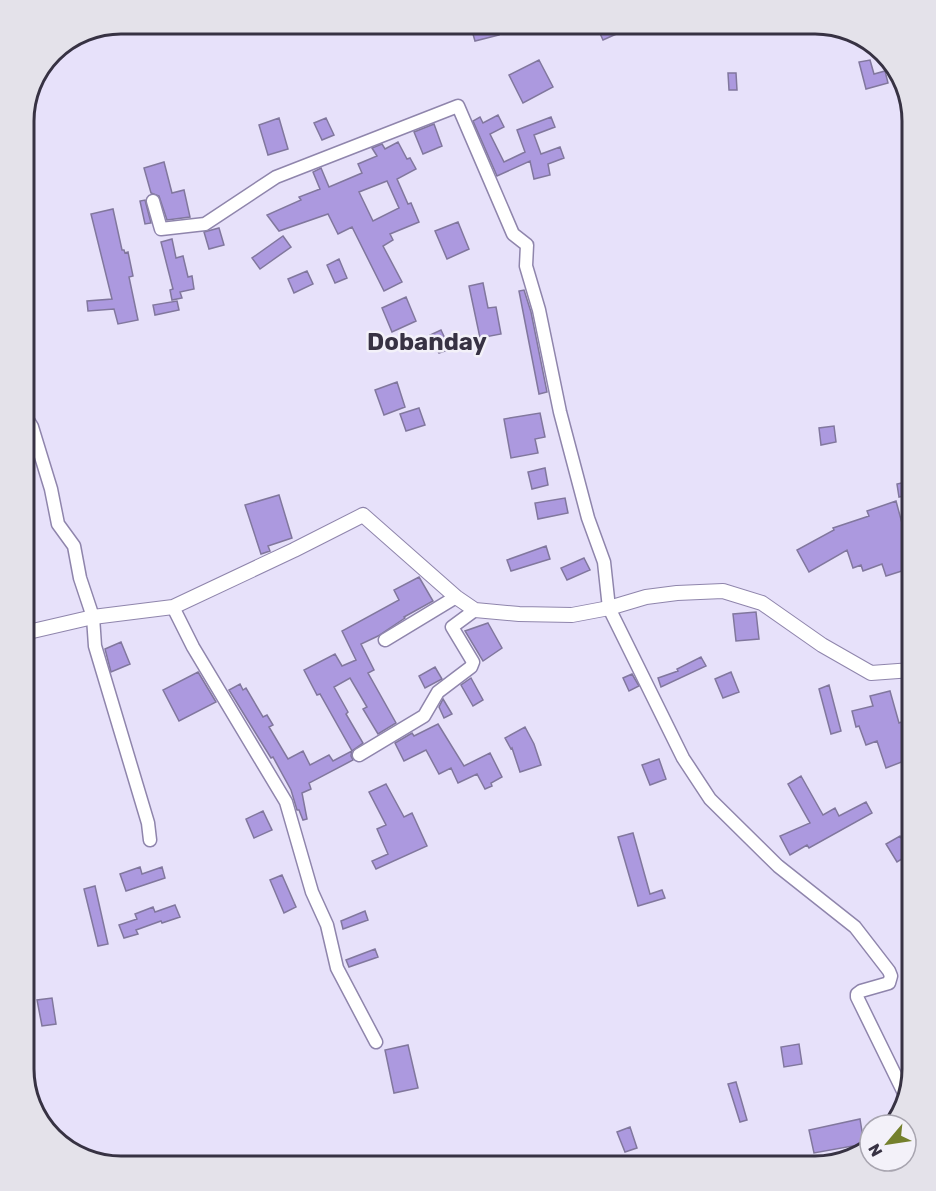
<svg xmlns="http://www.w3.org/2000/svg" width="936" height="1191" viewBox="0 0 936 1191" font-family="Rubik,sans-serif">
  <rect width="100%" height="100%" fill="#e7e1fa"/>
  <!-- building -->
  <path fill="#ac99df" stroke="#81779d" stroke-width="1.5" fill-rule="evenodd" d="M470 24H496L499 35 475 41Z
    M608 24H639L603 40 598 29Z
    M539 60 553 87 523 103 509 75Z
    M870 60 874 74 885 71 888 83 866 89 859 62Z
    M728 73H736L737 90H729Z
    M498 115 504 127 490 134 504 162 525 152 517 130 551 117 555 127 534 135 541 154 560 147 564 158 548 164 550 175 534 179 530 161 497 176 473 121 480 117 483 123Z
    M279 118 288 149 268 155 259 125Z
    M326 118 334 135 322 140 314 123Z
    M434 124 442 146 423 154 414 132Z
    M398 142 407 159 410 158 416 169 397 179 408 204 411 203 419 222 390 234 393 240 383 246 402 282 384 291 352 227 338 234 328 214 279 231 267 215 301 200 299 197 320 189 313 172 321 168 329 187 362 173 358 164 377 156 372 148 382 144 385 149ZM387 181 399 208 373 221 359 192Z
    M164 162 172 193 184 190 190 217 167 220 159 196 151 193 144 168Z
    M145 200 151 223 145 224 140 201Z
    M113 209 122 250H124L125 253 128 252 133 276 129 277 138 320 118 324 114 309 88 311 87 301 112 299 91 214Z
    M458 222 469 249 447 259 435 231Z
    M219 228 224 245 209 249 204 232Z
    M283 236 291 247 260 269 252 258Z
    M172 239 176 258 183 256 188 277 192 276 194 289 180 292 182 298 172 300 170 290 173 289 161 242Z
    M339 259 347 278 335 283 327 265Z
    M307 271 313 284 294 293 288 279Z
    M483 283 488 308 496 307 501 334 480 338 469 286Z
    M524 290 531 312 547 392 539 394 519 291Z
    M406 297 416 321 392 332 382 308Z
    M177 301 179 310 155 315 153 305Z
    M441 330 450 349 439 353 430 335Z
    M397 382 405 407 384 415 375 390Z
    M419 408 425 425 406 431 400 414Z
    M540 413 545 437 535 439 538 453 511 458 504 419Z
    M834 426 836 442 821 445 819 428Z
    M545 468 548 485 532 489 528 472Z
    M910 481 912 494 899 497 897 484Z
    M279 495 292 538 268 546 270 551 261 554 245 505Z
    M565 498 568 513 538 519 535 503Z
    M896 501 912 560 903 563 905 570 886 576 882 564 863 571 861 565 853 568 847 550 809 572 797 550 834 530 833 528 869 516 867 511Z
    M546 546 550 559 511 571 507 560Z
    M584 558 590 570 567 580 561 568Z
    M419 577 433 601 404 617 405 618 378 636 361 644 374 670 368 673 396 723 378 734 363 709 367 707 350 678 334 687 348 712 346 714 363 743 352 751 351 756 353 760 309 783 311 789 302 793 307 819 303 820 299 810H297L291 790 273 757 271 758 229 690 240 684 243 690 246 688 263 717 267 715 273 725 269 727 288 759 303 751 310 765 329 755 333 761 352 751 320 694 317 695 304 670 335 654 342 666 356 660 342 631 399 600 394 590Z
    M756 612 759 639 736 641 733 614Z
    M488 623 502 648 483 661 465 631Z
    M121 642 130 664 111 672 105 649Z
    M701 657 706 666 661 687 658 678 678 671 677 669Z
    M435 667 442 679 425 688 419 676Z
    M198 672 216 702 179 721 163 690Z
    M731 672 739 692 723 698 715 679Z
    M632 674 639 686 629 691 623 678Z
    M471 678 483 700 473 706 461 685Z
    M829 685 841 731 831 734 819 689Z
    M890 691 899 723 912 718V758L886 768 877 741 866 745 859 726 856 727 852 711 873 706 870 696Z
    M443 699 452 714 444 718 439 707Z
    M438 724 464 766 490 753 502 777 491 783 492 786 485 789 477 774 458 783 451 768 439 774 426 750 404 761 395 743 412 733 414 736Z
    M525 727 534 744 541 765 520 772 512 748 511 749 505 738Z
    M659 759 666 779 650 785 642 765Z
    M801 776 823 815 835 808 839 816 866 802 872 813 809 848 807 845 790 855 780 836 810 823 788 784Z
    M386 784 404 817 412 813 427 846 376 869 372 861 388 854 377 829 386 825 369 792Z
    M263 811 272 830 254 838 246 819Z
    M633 833 650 894 662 890 665 898 638 906 618 837Z
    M900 836 910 854 897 862 886 844Z
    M140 867 142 874 162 867 165 878 126 891 120 874Z
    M282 875 296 907 284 913 270 880Z
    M95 886 108 944 98 946 84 889Z
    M175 905 180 917 162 923 161 921 136 930 138 934 124 938 119 925 137 919 135 914 153 907 155 912Z
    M365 911 368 920 343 929 341 921Z
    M375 949 378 957 349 967 346 960Z
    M52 998 56 1024 42 1026 37 1000Z
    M799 1044 802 1064 784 1067 781 1047Z
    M408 1045 418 1088 394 1093 385 1050Z
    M736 1082 747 1120 740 1122 728 1084Z
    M860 1119 864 1144 814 1153 809 1130Z
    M630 1127 637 1148 625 1152 617 1132Z"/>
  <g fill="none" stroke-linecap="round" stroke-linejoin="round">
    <!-- minor casing -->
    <g stroke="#8f85ac" stroke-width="15">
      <path id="minor" d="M153 201 161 229 205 224 276 177 458 106 513 234 527 245 526 266 539 310 560 412 588 518 604 562 609 608 683 758 710 799 778 866 855 927 889 971 891 976 889 983 861 991 857 994V997L905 1095
        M24 414 32 427 51 489 58 524 74 546 80 578 93 617 95 646 148 823 150 840
        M173 607 193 647 286 802 312 892 327 925 337 968 376 1042
        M385 640 456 597
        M359 755 424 716 438 692 471 667 473 662 452 627 475 610"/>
    </g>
    <!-- tertiary casing -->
    <g stroke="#8f85ac" stroke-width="16">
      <path id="tertiary" d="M24 633 93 617 173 607 294 550 363 515 456 597 475 610 519 614 572 615 609 608 646 597 677 593 723 591 762 603 822 645 871 673 912 670"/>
    </g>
    <!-- minor -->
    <use href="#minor" stroke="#fff" stroke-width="12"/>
    <!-- tertiary -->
    <use href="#tertiary" stroke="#fff" stroke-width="14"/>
  </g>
  <g text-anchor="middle" stroke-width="5" stroke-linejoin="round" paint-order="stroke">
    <!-- quarter labels -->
    <g font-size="24" font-weight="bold" fill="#373243" stroke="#f3f1f9">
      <text x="427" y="350">Dobanday</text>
    </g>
  </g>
  <!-- crop -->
  <path d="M0 0H936V1191H0ZM121 34H815A87 87 0 0 1 902 121V1069A87 87 0 0 1 815 1156H121A87 87 0 0 1 34 1069V121A87 87 0 0 1 121 34Z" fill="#e4e2ea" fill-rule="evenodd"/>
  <path fill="none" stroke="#373243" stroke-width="3" d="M121 34H815A87 87 0 0 1 902 121V1069A87 87 0 0 1 815 1156H121A87 87 0 0 1 34 1069V121A87 87 0 0 1 121 34Z"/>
  <!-- north arrow -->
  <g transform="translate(888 1143) rotate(241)"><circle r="28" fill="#f3f1f9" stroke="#a8a5b0" stroke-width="1.5"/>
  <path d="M0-4.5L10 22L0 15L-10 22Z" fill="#74802d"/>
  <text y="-9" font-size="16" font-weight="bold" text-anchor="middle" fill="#373243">N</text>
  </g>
</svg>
